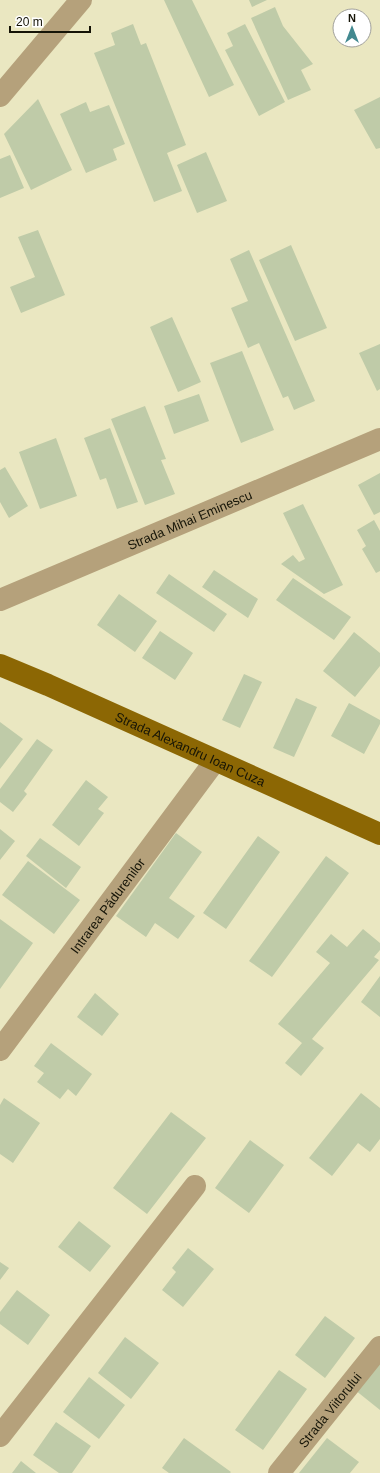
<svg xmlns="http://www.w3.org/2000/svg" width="380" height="1473" viewBox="0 0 380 1473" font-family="Arial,sans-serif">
  <rect width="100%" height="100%" fill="#eae7c1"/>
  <!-- building -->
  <path fill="#bfcba8" d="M164 0H192L234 85 209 97Z
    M249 0H267L252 7Z
    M275 7 283 26 313 64 301 70 311 90 288 100 251 18Z
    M133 24 141 45 146 43 186 145 167 153 182 191 154 202 94 53 115 45 111 33Z
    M245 24 285 102 259 116 225 50 233 46 227 33Z
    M380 97V148L376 149 354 110Z
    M38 99 72 170 31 190 4 134Z
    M86 102 90 112 109 105 125 144 113 149 117 160 86 173 60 114Z
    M206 152 227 201 197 213 177 165Z
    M10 155 24 188 0 198V159Z
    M38 230 65 295 21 313 10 287 35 277 18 237Z
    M291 245 327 328 295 341 259 260Z
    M249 250 315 401 294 410 288 396 283 398 259 343 248 348 231 308 248 301 230 259Z
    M172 317 201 382 178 392 150 327Z
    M380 344V389L377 391 359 353Z
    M242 351 274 430 241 443 210 363Z
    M199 394 209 421 174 434 164 406Z
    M145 406 166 459 161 460 175 494 145 505 111 419Z
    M110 428 138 502 117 509 106 478 100 480 84 438Z
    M56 438 77 496 40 509 19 452Z
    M5 467 28 506 9 518 0 502V470Z
    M380 473V512L374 515 358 485Z
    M303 504 343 585 324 594 281 564 293 555 299 562 305 559 283 513Z
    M374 520 380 531V571L376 573 362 549 366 546 357 530Z
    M214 570 258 599 248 618 202 587Z
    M169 574 227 614 214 632 156 593Z
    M293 578 351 617 334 640 276 600Z
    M119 594 157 621 135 652 97 625Z
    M160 631 193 653 175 680 142 658Z
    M354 632 380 653V666L355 697 323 671Z
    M244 674 262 682 240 728 222 720Z
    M296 698 317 707 294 757 273 748Z
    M349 703 380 720V724L364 754 331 736Z
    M0 722 23 739 0 769Z
    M37 739 53 750 24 791 27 794 13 812 0 802V789Z
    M86 780 108 797 98 809 104 813 79 846 52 825Z
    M0 829 15 841 0 860Z
    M176 833 202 852 169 898 195 916 178 939 155 923 146 937 116 916Z
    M258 836 280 852 226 929 203 913Z
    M40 838 81 867 66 888 26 856Z
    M326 856 349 873 272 977 249 961Z
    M28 861 80 900 54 934 2 895Z
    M0 919 33 943 0 989Z
    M363 929 380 943V950L374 957 379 960 312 1039 324 1048 301 1076 285 1063 302 1043 278 1024 330 963 316 952 331 934 347 947Z
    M380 976V1017L361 1002Z
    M95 993 119 1014 102 1036 77 1017Z
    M51 1043 92 1074 76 1096 68 1089 60 1099 37 1082 44 1073 34 1066Z
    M361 1093 380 1108V1139L370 1152 358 1143 332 1176 309 1158Z
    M4 1098 40 1123 13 1163 0 1154V1105Z
    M171 1112 206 1138 147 1214 113 1188Z
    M250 1140 284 1165 249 1213 215 1188Z
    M79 1221 111 1246 90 1272 58 1247Z
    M188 1248 214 1269 183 1307 162 1290 176 1272 172 1268Z
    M0 1262 9 1268 0 1280Z
    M17 1290 50 1315 28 1345 0 1324V1312Z
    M325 1316 355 1338 325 1378 295 1355Z
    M125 1337 159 1363 131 1399 98 1373Z
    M380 1360V1410L355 1390Z
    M279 1370 307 1389 263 1450 235 1430Z
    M89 1377 125 1405 99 1439 63 1412Z
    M56 1422 91 1446 72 1473H59L33 1455Z
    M184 1438 231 1472 230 1473H169L162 1468Z
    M327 1438 359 1462 350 1473H299Z
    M21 1461 36 1473H12Z"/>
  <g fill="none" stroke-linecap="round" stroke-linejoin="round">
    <!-- minor -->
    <g stroke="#b5a17b" stroke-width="22">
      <path d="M0 96 81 0"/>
      <path id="s1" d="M0 600 380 439"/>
      <path id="s2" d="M0 1050 215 761"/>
      <path d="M0 1436 195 1186"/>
      <path id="s3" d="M279 1473 380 1347"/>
    </g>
    <!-- major -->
    <path stroke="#8c6704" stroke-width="22" id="s4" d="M0 665 48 685 380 834"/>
  </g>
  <g text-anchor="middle" stroke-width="4" stroke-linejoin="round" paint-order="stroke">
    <!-- street labels -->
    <g font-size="13" fill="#151407" stroke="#fff">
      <text dy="5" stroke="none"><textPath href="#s1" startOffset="206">Strada Mihai Eminescu</textPath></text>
      <text dy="5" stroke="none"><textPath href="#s4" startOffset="208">Strada Alexandru Ioan Cuza</textPath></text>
      <text dy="5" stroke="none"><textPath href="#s2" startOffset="180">Intrarea Pădurenilor</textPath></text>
      <text dy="5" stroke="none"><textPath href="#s3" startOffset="81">Strada Viitorului</textPath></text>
    </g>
  </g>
  <!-- north arrow -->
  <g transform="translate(352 28)"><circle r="19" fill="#ffffff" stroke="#a1a19c"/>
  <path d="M0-3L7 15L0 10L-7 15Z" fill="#428990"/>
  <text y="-6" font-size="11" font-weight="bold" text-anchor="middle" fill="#151407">N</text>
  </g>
  <!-- scale -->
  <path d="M10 26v6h80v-6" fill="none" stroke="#151407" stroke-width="2"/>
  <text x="16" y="26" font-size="12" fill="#151407" stroke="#ffffff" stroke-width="3" paint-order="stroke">20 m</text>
</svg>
